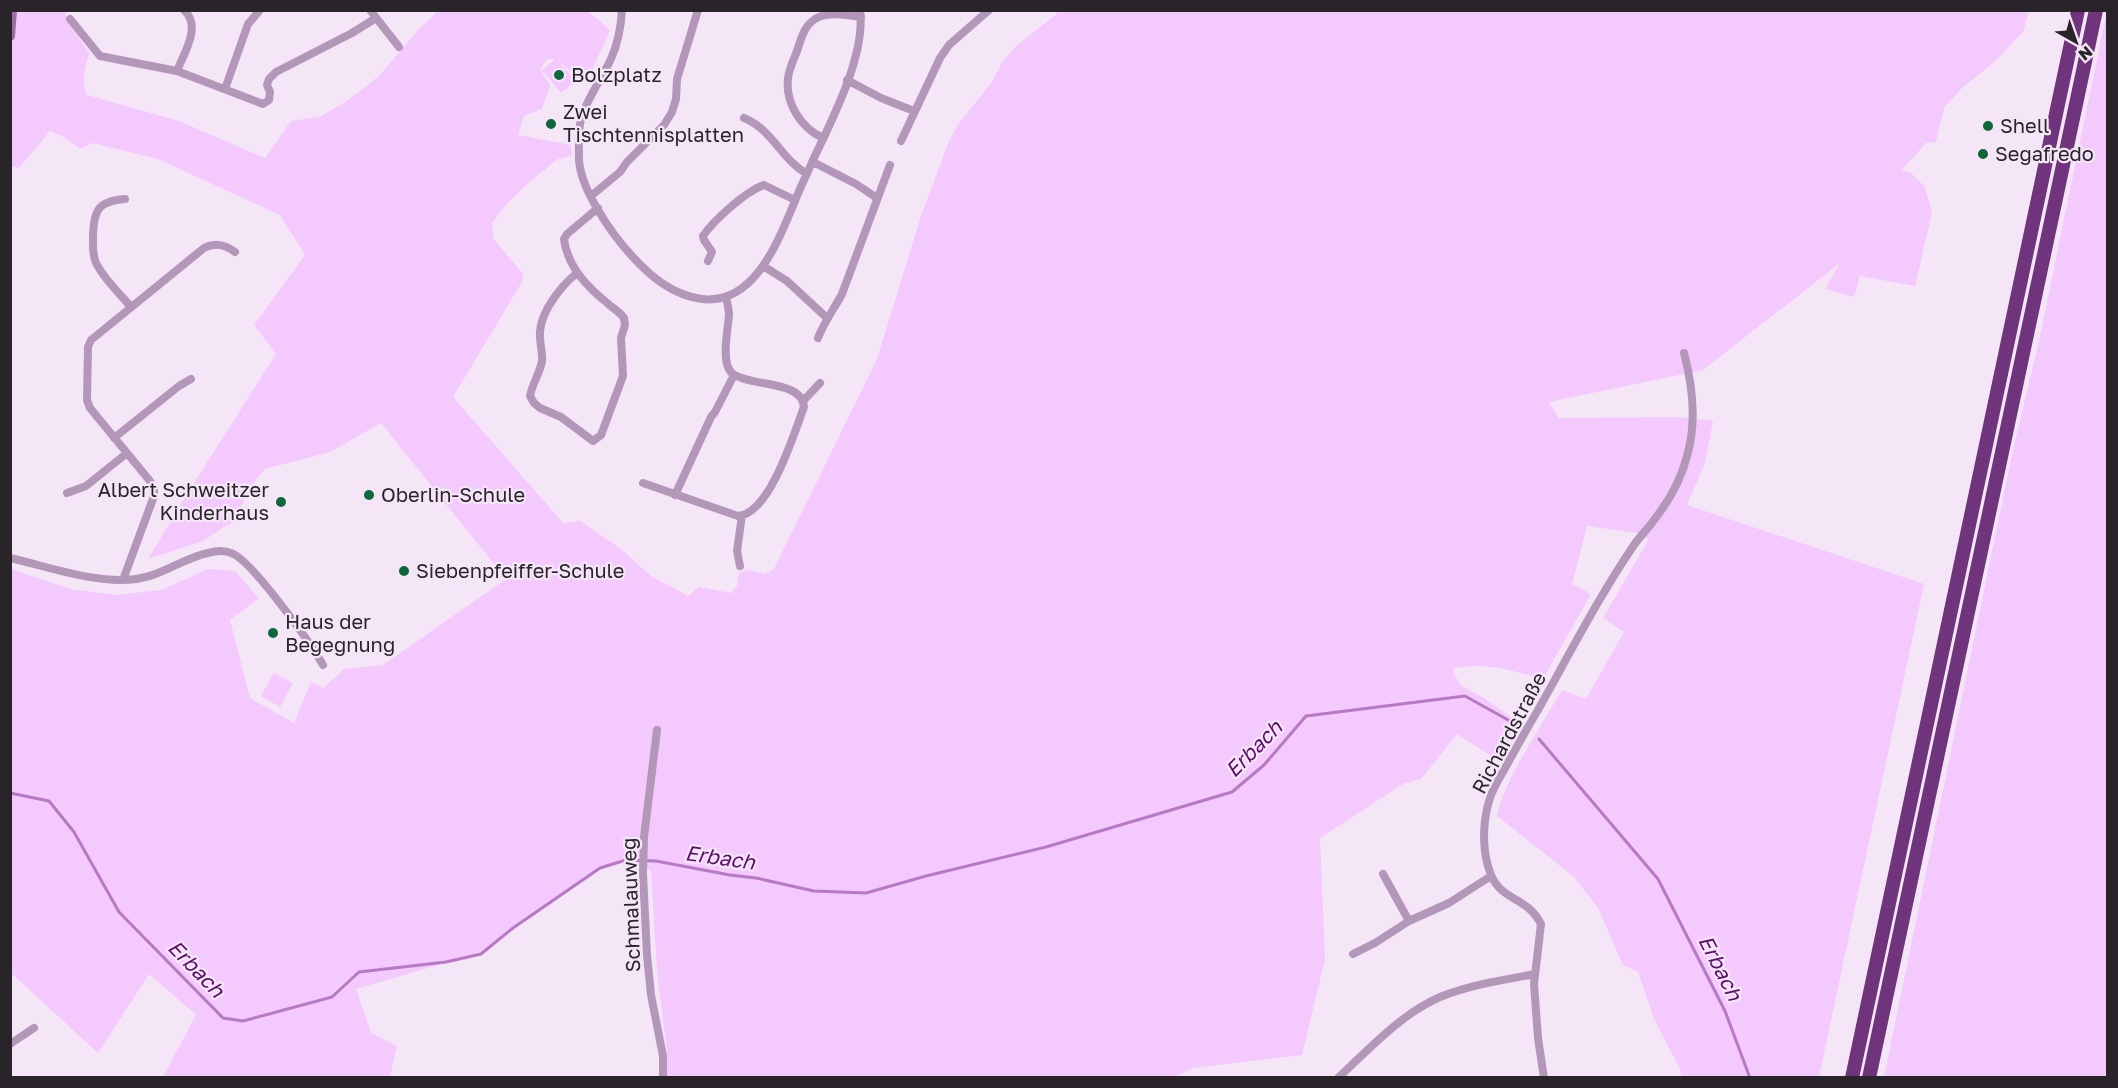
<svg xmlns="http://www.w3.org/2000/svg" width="2118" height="1088" viewBox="0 0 2118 1088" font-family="'Golos Text',sans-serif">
  <rect width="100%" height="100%" fill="#f5e6f7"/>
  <!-- green -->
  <path fill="#f4c9fd" d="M10 11H67L66 19 89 53C85 68 81 81 87 95L179 121 265 158 291 121 319 117 344 103 379 76 418 30 438 11H589V12L610 30 588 79 581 81 556 58 576 81 561 93 542 70 555 59H548L540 69 550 85 542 109 524 116 518 135 571 145 572 156 558 159 526 185 506 205 492 223 493 238 523 274 522 282 453 397 563 523 580 521 621 549 651 576 688 596 699 587 731 593 737 586 739 573 748 570 765 574 774 569 877 359 921 216 949 141 959 123 992 82 1003 61 1016 46 1054 16 1059 11H2029L2023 32 1992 64 1962 88 1944 108 1936 142 1926 143 1902 170 1911 173 1925 187 1932 213 1915 286 1860 276 1854 297 1825 289 1840 263 1703 370 1549 402 1559 418 1679 417 1713 421 1705 463 1687 505 1924 584 1819 1077H1681L1680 1069 1654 1019 1638 972 1623 965 1598 908 1574 877 1497 816C1503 781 1543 724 1562 690L1586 699 1624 632 1603 618 1649 539 1638 533 1587 526 1572 584 1591 594 1543 679C1512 671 1485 661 1453 669L1454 675 1462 686 1484 698 1518 722 1496 759 1457 734 1421 779 1403 784 1320 838 1325 959 1302 1055 1193 1068 1173 1078 664 1077 667 1051 657 971 651 870 626 861 600 870 514 929 482 955 445 963 356 989 371 1033 397 1046 390 1077H163L196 1015 149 974 98 1053 11 973V569L70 589 117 595 161 590 208 569 235 571 259 598 230 620 250 698 294 723 311 682 323 688 344 669 383 665 506 579 381 423 330 452 265 469 249 488 235 522 227 525 203 541 148 559 190 489 276 354 254 325 305 255 280 215 158 159 92 143 81 149 62 136 50 131 19 168 11 166Z
    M2107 11V1077H1884L2011 459 2040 336Z
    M274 673 293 683 280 707 261 696Z"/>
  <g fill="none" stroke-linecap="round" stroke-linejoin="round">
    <!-- stream -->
    <path stroke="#b779c4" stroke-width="3" d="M1539 739 1658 879 1725 1011 1750 1078
      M10 793 49 801 74 832 119 912 223 1018 243 1021 332 997 359 972 446 962 481 954 513 928 600 868 626 860 656 861 730 875 756 878 814 891 866 893 926 876 1046 847 1232 792 1264 765 1306 716 1465 696 1519 726"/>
    <!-- street -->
    <path stroke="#b397b9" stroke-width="8" d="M370 10 399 47
      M622 10C621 27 618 43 611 59 601 80 585 101 580 124 578 136 579 149 579 160 581 190 611 233 631 255 650 276 672 295 702 299 755 305 778 241 795 201 800 188 807 174 813 160 832 120 866 55 860 10
      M70 19 100 56 177 71 263 104 269 100 270 92 267 85 269 79 276 72 352 33 376 18
      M177 71C184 53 202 26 184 10
      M847 80 881 98 914 111
      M225 89 248 24 260 10
      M744 118C772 129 782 160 807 174
      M823 138C801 128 785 103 788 78 789 69 794 59 797 51 801 39 804 26 815 19 828 11 847 15 861 17
      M901 141 940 58 949 45 989 10
      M813 162 856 184 877 198
      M591 196 620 172 627 162 664 125 672 112 676 99 677 79 698 10
      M125 199C98 201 94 210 93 235 93 245 92 254 96 263 104 279 119 293 131 307
      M708 261 712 252 704 240 703 236C714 220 746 191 764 185L795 200
      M763 266 787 281 827 318
      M577 273C561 286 541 311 540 332 539 342 543 351 542 361 540 373 532 384 530 396L534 403 540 408 561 417 593 441 601 435 623 376 621 338 625 325 624 318C619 311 612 308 606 302 586 286 567 265 564 239L567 234 598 208
      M818 338C824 322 834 309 842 294L890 165
      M804 400 820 383
      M114 438 179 386 191 379
      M643 483 738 516C770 514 794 433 804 407 802 380 752 387 733 374 720 365 728 329 729 315 729 309 727 303 726 297
      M67 493 86 486 127 453
      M675 495 711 417 715 412 734 375
      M10 558C50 567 95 584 136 579 162 576 183 558 208 553 215 551 225 550 231 553 251 559 311 644 323 665
      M740 566 737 551 742 515
      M123 580 154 496V489L150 481 90 408 87 400 88 347 91 340 204 248C216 242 225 245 235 252
      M657 730 644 837 643 874 647 955 651 995 663 1056V1078
      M1383 874 1409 921
      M1353 954 1375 943 1409 921 1449 903 1491 876
      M10 1044 34 1028
      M1338 1078C1369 1049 1401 1014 1440 997 1470 985 1503 980 1535 974
      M1544 1078 1538 1038 1534 984 1541 924C1525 893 1498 904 1488 866 1482 845 1483 819 1490 798 1493 788 1499 779 1504 770 1515 750 1526 730 1538 710 1569 655 1598 598 1634 545 1640 536 1648 529 1654 520 1669 501 1681 480 1687 456 1697 422 1693 387 1684 353"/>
    <!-- secondary -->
    <path stroke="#976e9f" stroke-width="10" d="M10 36 12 10"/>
    <!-- highway -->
    <path stroke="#6f347b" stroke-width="14" d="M1852 1078 2078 10
      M1869 1078 2096 10"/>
  </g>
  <!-- markers -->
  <g fill="#0d673a" stroke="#f5e6f7" stroke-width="2">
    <circle cx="559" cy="75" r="6"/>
    <circle cx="551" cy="124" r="6"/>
    <circle cx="1988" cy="126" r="6"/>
    <circle cx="1983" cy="154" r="6"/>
    <circle cx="369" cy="495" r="6"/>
    <circle cx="281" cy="502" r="6"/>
    <circle cx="404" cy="571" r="6"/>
    <circle cx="273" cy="633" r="6"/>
  </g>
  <g text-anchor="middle" stroke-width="4.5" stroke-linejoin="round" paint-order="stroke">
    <!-- poi labels -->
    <g font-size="20" fill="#29242a" stroke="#f5e6f7" text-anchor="start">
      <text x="571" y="82">Bolzplatz</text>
      <text x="563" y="119">Zwei<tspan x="563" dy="23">Tischtennisplatten</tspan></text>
      <text x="2000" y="133">Shell</text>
      <text x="1995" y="161">Segafredo</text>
      <text x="269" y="497" text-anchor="end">Albert Schweitzer<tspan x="269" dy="23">Kinderhaus</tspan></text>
      <text x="381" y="502">Oberlin-Schule</text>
      <text x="416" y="578">Siebenpfeiffer-Schule</text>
      <text x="285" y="629">Haus der<tspan x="285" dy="23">Begegnung</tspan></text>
    </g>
    <!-- street labels -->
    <g font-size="20" fill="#29242a" stroke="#f5e6f7">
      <text transform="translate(1509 733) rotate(-62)" y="7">Richardstraße</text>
      <text transform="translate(631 905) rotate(-92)" y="7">Schmalauweg</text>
    </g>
    <!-- water labels -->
    <g font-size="21" font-style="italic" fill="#5f0d6d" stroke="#f5e6f7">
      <text transform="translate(1254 749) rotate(-45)" y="7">Erbach</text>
      <text transform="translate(720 858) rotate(8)" y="7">Erbach</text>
      <text transform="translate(1720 968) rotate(63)" y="7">Erbach</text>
      <text transform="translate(196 969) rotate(46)" y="7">Erbach</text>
    </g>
  </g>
  <!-- border -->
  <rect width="2118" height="1088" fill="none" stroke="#29242a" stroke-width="24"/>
  <!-- north arrow -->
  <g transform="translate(2076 42) rotate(140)" stroke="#f5e6f7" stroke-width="4.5" paint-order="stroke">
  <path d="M0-4.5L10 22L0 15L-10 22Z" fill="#29242a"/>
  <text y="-9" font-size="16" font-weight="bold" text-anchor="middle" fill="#29242a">N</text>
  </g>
</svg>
